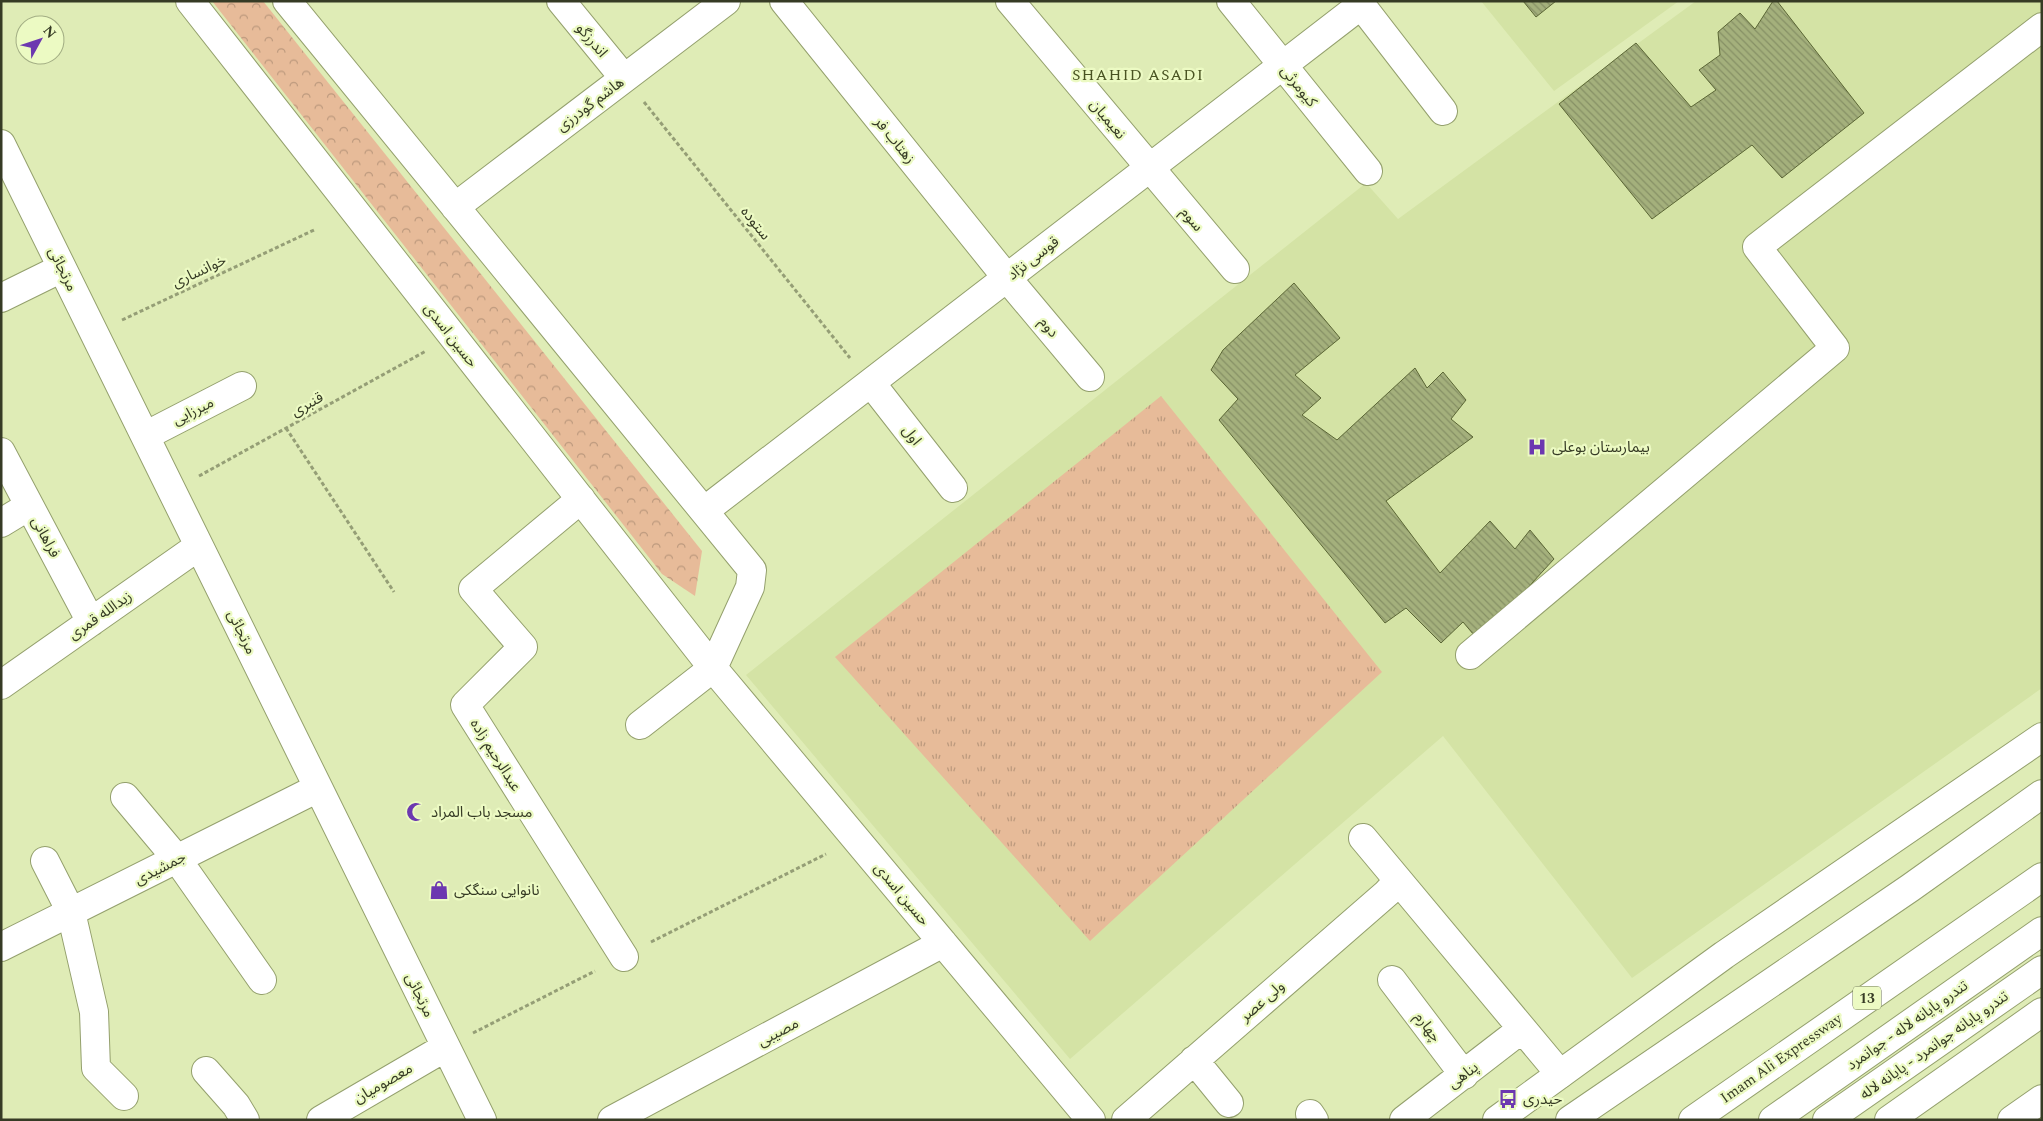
<svg xmlns="http://www.w3.org/2000/svg" width="2043" height="1121" viewBox="0 0 2043 1121" font-family="Spectral,'Noto Sans Arabic',serif">
  <defs>
    <pattern id="grass-tufts" width="24" height="20" patternUnits="userSpaceOnUse" patternTransform="scale(1.25)"><rect width="24" height="20" fill="#e7bb99"/><path d="M3 7l-1-3M5 7V3M7 7l1-3M15 17l-1-3M17 17v-4M19 17l1-3" fill="none" stroke="#bc997d"/></pattern>
    <pattern id="forest-crowns" width="20" height="18" patternUnits="userSpaceOnUse" patternTransform="scale(1.25)"><rect width="20" height="18" fill="#e7bb99"/><path d="M2 6a3 3 0 1 1 6 0M12 15a3 3 0 1 1 6 0" fill="none" stroke="#bc997d"/></pattern>
    <pattern id="building-back-hatch" width="6" height="6" patternUnits="userSpaceOnUse" patternTransform="scale(1.25)"><rect width="6" height="6" fill="#a4b07c"/><path d="M-1 5l2 2M0 0l6 6M5-1l2 2" fill="none" stroke="#869065"/></pattern>
  </defs>
  <rect width="100%" height="100%" fill="#dfecb6"/>
  <!-- built -->
  <path fill="#d4e3a5" d="M1481 1H1679L1554 91Z
    M1696 1H2042V688L1632 978 1443 736 1070 1059 746 675 1366 183 1398 219Z"/>
  <!-- grass -->
  <path fill="url(#grass-tufts)" d="M1161 396 1382 672 1090 941 835 657Z"/>
  <!-- forest -->
  <path fill="url(#forest-crowns)" d="M212 1H263L702 551 695 596 662 574Z"/>
  <!-- building -->
  <path fill="url(#building-back-hatch)" stroke="#5b6635" d="M1523 1H1556L1536 17Z
    M1773 1H1777L1864 113 1782 178 1752 145 1652 219 1559 104 1636 43 1691 107 1716 90 1699 70 1720 55 1718 32 1740 13 1755 29Z
    M1294 283 1340 338 1295 375 1321 398 1302 415 1337 440 1415 368 1427 388 1443 372 1466 400 1451 419 1473 437 1386 501 1440 573 1490 521 1515 549 1530 530 1554 559 1479 641 1463 622 1441 643 1406 608 1385 623 1219 420 1238 399 1211 370 1223 350Z"/>
  <g fill="none" stroke-linecap="round" stroke-linejoin="round">
    <!-- minor casing -->
    <g stroke="#94a06d" stroke-width="30">
      <path id="minor" d="M190 1 713 668 1091 1120
        M287 1 752 570 750 587 713 668 640 725
        M561 1 624 78
        M784 1 1007 278 1090 377
        M1010 1 1235 269
        M1231 1 1368 171
        M1358 1 1443 111
        M1 144 482 1120
        M455 207 726 1
        M1 298 62 268
        M871 383 953 488
        M145 436 242 386
        M1 452 91 622
        M581 499 473 589 523 647 465 705 624 957
        M704 511 1361 5
        M1 523 29 506
        M1470 655 1835 348 1757 247 2042 27
        M1 685 199 546
        M125 797 177 859 262 980
        M1363 838 1560 1074
        M45 861 71 912 94 1012 96 1068 124 1096
        M1 947 318 788
        M1392 980 1464 1075
        M1194 1060 1229 1103
        M206 1071 236 1105 245 1120
        M1310 1114 1314 1120
        M321 1120 446 1047
        M612 1120 943 943
        M1126 1120 1387 893 1398 881
        M1404 1120 1522 1029
        M1773 1120 2042 931
        M1827 1120 2042 970"/>
    </g>
    <!-- major casing -->
    <g stroke="#94a06d" stroke-width="30">
      <path id="major" d="M1497 1120 1724 955 2042 737
        M1570 1120 1910 888 2042 794
        M2012 1120 2042 1099"/>
    </g>
    <!-- highway casing -->
    <g stroke="#94a06d" stroke-width="30">
      <path id="highway" d="M1693 1120 2042 877
        M1889 1120 2042 1012"/>
    </g>
    <!-- path -->
    <path stroke="#959e76" stroke-width="3" stroke-dasharray="4 2.5" stroke-linecap="butt" d="M644 102 850 358
      M122 320 314 230
      M286 428 394 592
      M199 476 426 351
      M651 942 826 854
      M473 1033 595 971"/>
    <!-- minor -->
    <use href="#minor" stroke="#fff" stroke-width="28"/>
    <!-- major -->
    <use href="#major" stroke="#fff" stroke-width="28"/>
    <!-- highway -->
    <use href="#highway" stroke="#fff" stroke-width="28"/>
  </g>
  <!-- icons -->
  <defs>
    <g id="hospital-bare" transform="scale(1.5)"><path d="M-5-5h3v3.5h4V-5h3V5h-3V1.5h-4V5h-3Z" fill="#6c38b0" stroke="#ecfac3" stroke-width="2.5" paint-order="stroke"/></g>
    <g id="mosque-bare" transform="scale(1.5)"><path d="M3.5-4.9A6 6 0 1 0 3.5 4.9A5 5 0 1 1 3.5-4.9Z" fill="#6c38b0" stroke="#ecfac3" stroke-width="2.5" paint-order="stroke"/></g>
    <g id="shop-bare" transform="scale(1.5)"><path d="M-5-2.5h2.3a2.7 3.5 0 0 1 5.4 0H5L5.5 6h-11ZM-1.5-2.5h3a1.5 2.3 0 0 0-3 0Z" fill="#6c38b0" stroke="#ecfac3" stroke-width="2.5" paint-order="stroke"/></g>
    <g id="bus-bare" transform="scale(1.5)"><path d="M-5-6H5V4H4V6H2V4H-2V6H-4V4H-5ZM-3.5-4V0h7V-4ZM-3.5 1.2v1.5H-2V1.2ZM2 1.2v1.5H3.5V1.2Z" fill="#6c38b0" stroke="#ecfac3" stroke-width="2.5" paint-order="stroke"/></g>
  </defs>
  <g fill-rule="evenodd">
    <use href="#hospital-bare" x="1537" y="447"/>
    <use href="#mosque-bare" x="416" y="812"/>
    <use href="#shop-bare" x="439" y="890"/>
    <use href="#bus-bare" x="1508" y="1099"/>
  </g>
  <g text-anchor="middle" stroke-width="4.5" stroke-linejoin="round" paint-order="stroke">
    <!-- shield labels -->
    <rect fill="#ecfac3" stroke="#6d7454" stroke-width="1" x="1853" y="986.5" width="28" height="23" rx="4"/>
    <g font-size="14" font-weight="bold" fill="#363b25">
      <text x="1867" y="1003">13</text>
    </g>
    <!-- street labels -->
    <g font-size="15" fill="#363b25" stroke="#ecfac3">
      <text transform="translate(592 40) rotate(50)" y="5">اندرزگو</text>
      <text transform="translate(1299 86) rotate(51)" y="5">کیومرثی</text>
      <text transform="translate(590 104) rotate(-37)" y="5">هاشم گودرزی</text>
      <text transform="translate(1108 119) rotate(50)" y="5">نعیمیان</text>
      <text transform="translate(895 140) rotate(51)" y="5">زهتاب فر</text>
      <text transform="translate(1192 219) rotate(50)" y="5">سوم</text>
      <text transform="translate(756 223) rotate(51)" y="5">ستوده</text>
      <text transform="translate(1033 258) rotate(-38)" y="5">قوسی نژاد</text>
      <text transform="translate(63 269) rotate(64)" y="5">مرتجائی</text>
      <text transform="translate(199 271) rotate(-25)" y="5">خوانساری</text>
      <text transform="translate(1049 327) rotate(50)" y="5">دوم</text>
      <text transform="translate(451 335) rotate(52)" y="5">حسین اسدی</text>
      <text transform="translate(307 404) rotate(-29)" y="5">قنبری</text>
      <text transform="translate(193 411) rotate(-27)" y="5">میرزایی</text>
      <text transform="translate(912 435) rotate(52)" y="5">اول</text>
      <text transform="translate(46 537) rotate(62)" y="5">فراهانی</text>
      <text transform="translate(100 615) rotate(-35)" y="5">زیدالله قمری</text>
      <text transform="translate(242 632) rotate(64)" y="5">مرتجائی</text>
      <text transform="translate(496 755) rotate(58)" y="5">عبدالرحیم زاده</text>
      <text transform="translate(160 868) rotate(-27)" y="5">جمشیدی</text>
      <text transform="translate(902 894) rotate(50)" y="5">حسین اسدی</text>
      <text transform="translate(420 995) rotate(64)" y="5">مرتجائی</text>
      <text transform="translate(1262 1001) rotate(-41)" y="5">ولی عصر</text>
      <text transform="translate(1907 1025) rotate(-35)" y="5">تندرو پایانه لاله - جوانمرد</text>
      <text transform="translate(1428 1027) rotate(53)" y="5">چهارم</text>
      <text transform="translate(778 1032) rotate(-28)" y="5">مصیبی</text>
      <text transform="translate(1934 1045) rotate(-35)" y="5">تندرو پایانه جوانمرد - پایانه لاله</text>
      <text transform="translate(1781 1058) rotate(-35)" y="5">Imam Ali Expressway</text>
      <text transform="translate(1463 1075) rotate(-37)" y="5">پناهی</text>
      <text transform="translate(383 1083) rotate(-30)" y="5">معصومیان</text>
    </g>
    <!-- poi labels -->
    <g font-size="15" fill="#363b25" stroke="#ecfac3" text-anchor="start">
      <text x="1552" y="452">بیمارستان بوعلی</text>
      <text x="431" y="817">مسجد باب المراد</text>
      <text x="454" y="895">نانوایی سنگکی</text>
      <text x="1523" y="1104">حیدری</text>
    </g>
    <!-- neighbourhood labels -->
    <g font-size="16" letter-spacing="1" fill="#495322" stroke="#ecfac3">
      <text x="1138" y="80">SHAHID ASADI</text>
    </g>
  </g>
  <!-- border -->
  <rect width="2043" height="1121" fill="none" stroke="#363b25" stroke-width="5"/>
  <!-- north arrow -->
  <g transform="translate(40 40) rotate(50)"><circle r="24" fill="#ecfac3" stroke="#a3ae84"/>
  <path d="M0-4L9 19L0 12L-9 19Z" fill="#6c38b0"/>
  <text y="-8" font-size="14" font-weight="bold" text-anchor="middle" fill="#363b25">N</text>
  </g>
</svg>
